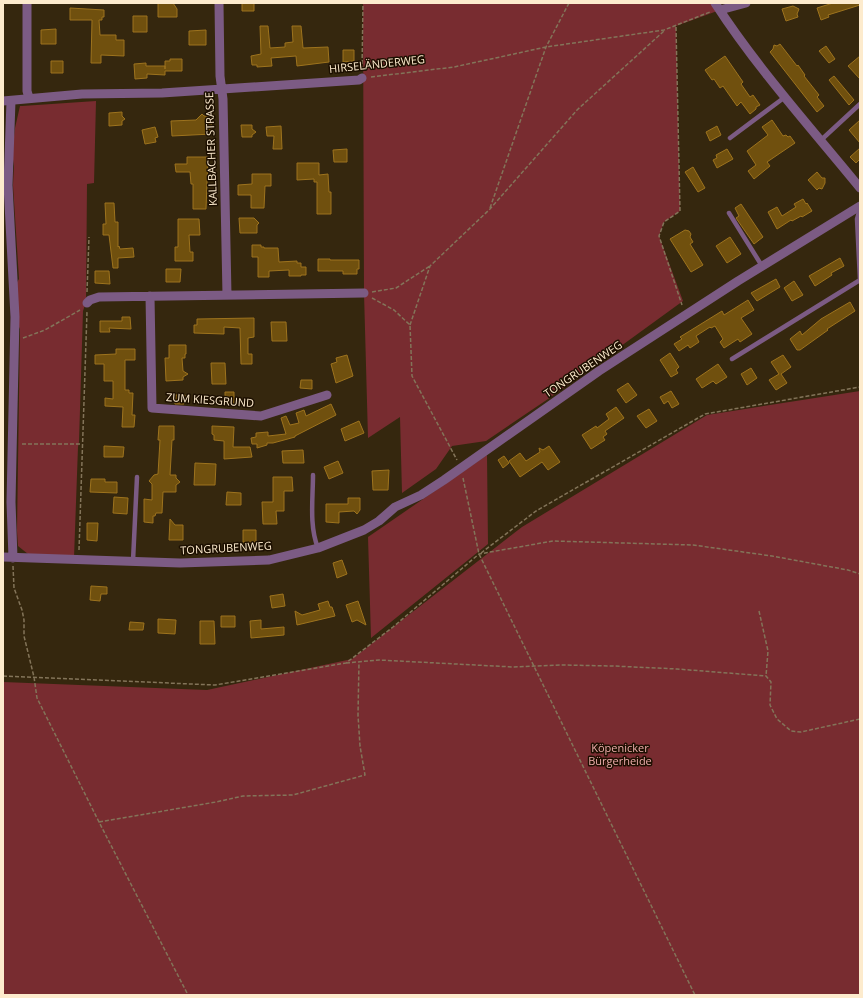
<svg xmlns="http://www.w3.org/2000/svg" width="863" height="998" viewBox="0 0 863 998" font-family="'Open Sans',sans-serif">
  <rect width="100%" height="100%" fill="#35270e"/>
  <!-- green -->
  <path fill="#782c30" d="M363 3H716L720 10 676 26 680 211 664 222 659 236 683 301 548 399 486 441 452 446 436 469 402 493 400 417 368 438 364 293Z
    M96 101 94 183 87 184 86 302 83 311 79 442 78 447 74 558 28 554 18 546 17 531 20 329 18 325 16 284 19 279 13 185 14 166 12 153 15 128 20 106H22Z
    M860 391V995H3V682L207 690 352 659 522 527 707 415Z
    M487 455 488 544 371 638 368 537Z"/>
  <!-- building -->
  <path fill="#70500e" stroke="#9d731e" d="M158 3H173L177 9V17H158Z
    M242 3H254V11H242Z
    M833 3H860V5L828 15 829 17 821 20 817 8Z
    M793 6 799 9 797 14 798 17 786 21 782 9Z
    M70 8 104 10V17H102V20H99L100 35H116V40H124V56L101 55V63H91L92 20H70Z
    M133 16H147V32H133Z
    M260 26H268L270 48 285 47V43L293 42 292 26H301L303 48 328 47 329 62 297 66 296 56 271 58 272 66 257 67V65H252L251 56 261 54Z
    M56 29V44H41V30Z
    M206 30V45H189V31Z
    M780 44 797 66 798 65 805 75 804 76 819 95 817 97 824 106 817 112 770 52 773 49 774 45 777 46Z
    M826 46 835 59 829 63 819 51Z
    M343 50H354V61L343 62Z
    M725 56 743 82 741 84 750 97 753 95 760 105 756 107V109L750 114 741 102 737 106 723 86 720 88 714 79 712 80 705 70Z
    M860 56V79L848 66Z
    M170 59H182V71H165V75L147 74V78L135 79 134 64 146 63V66H165V69V61H170Z
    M51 61H63V73H51Z
    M834 76 854 100 849 105 829 80Z
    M122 112V116L125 119 122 121V125L109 126V113Z
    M202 114 204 116H211L212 134 172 136 171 121 196 120Z
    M772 120 783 136 786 135 788 137 790 136 795 143 767 162 770 166 754 179 748 171 756 165 747 151 768 135 762 127Z
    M860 120V143L849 130Z
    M241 125H252V129L256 132 252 135V137H242Z
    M281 126 282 149H273L274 136H267L266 127Z
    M717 126 721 135 710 141 706 132Z
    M155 127 158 137 155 138 156 142 145 144 142 130Z
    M860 148V159L856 163 850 157Z
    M347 149V162H334L333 150Z
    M727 149 733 159 717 168 713 160 717 158 716 155Z
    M187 157H208L206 209H193V184H191L190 172H176L175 164H187Z
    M297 163H319V175L328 174 329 192H331V214H317V182H314V179L297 180Z
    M693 167 705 188 698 192 685 172Z
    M817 172 822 178H825V183L822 189 819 188 817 190 808 180Z
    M252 174H271V186H265L264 208H251V195H238V185L252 184Z
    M803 199 806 204 807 203 812 211 802 217 801 216 792 221 791 220 777 229 768 212 777 207 782 216 796 207 794 204Z
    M105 203H114L115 222H118V247L119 246 120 249 133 248 134 257 118 258V268H113L109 235H103V224H106Z
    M741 204 763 237 754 244 736 218 739 216 735 208Z
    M239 218H254L259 223 257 225V233H240Z
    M178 219H199L200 235H189L190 252H193V261H175V247H178Z
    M685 230 689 231 691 234 690 237 693 242 690 244 703 265 691 272 670 239Z
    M730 237 741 254 727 263 716 246Z
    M252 245H261V247H264V248H278L279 262 297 261V263H301V267H306V275H301V276H289V270L269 271V277H258V257H252Z
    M840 258 844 266 831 273 832 275 815 286 809 276Z
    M318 259H330V260H359V269H357V274H343V271H318Z
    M166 269H181L180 282H166Z
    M95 271H109L110 284 95 283Z
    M776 279 780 287 757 301 751 293Z
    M794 281 803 295 792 301 784 288Z
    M748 300 754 310 741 318 752 334 740 342 738 339 724 348 720 342 723 339 715 326 711 328 710 327 696 336 699 342 690 348 688 345 679 351 674 344 682 339 680 337 722 311 724 315Z
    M850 302 855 311 827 329 828 330 800 350H797L790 339 800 331 802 335 821 319Z
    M122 317H130L131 329 109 328 110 332H100V321H122Z
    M254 318V337L248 338V354H252V364H241L240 328 224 327V334L194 333V325H197V319Z
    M271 322H286L287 341H272Z
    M169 345H186V354H185V358H182L183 371 188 374 183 377V380L166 381 165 358H169Z
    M116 349H135V360H125V390H129V393H133L132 415H135L134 427H122L123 407 105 406V398L113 399V381H104V364H95V355L116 354Z
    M670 353 679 367 676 370 678 373 671 377 660 360Z
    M347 355 353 376 336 383 331 364 337 362 336 358Z
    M783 355 791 367 781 374 787 383 776 390 769 380 779 374 771 362Z
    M211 363H225L226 384H212Z
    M718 364 727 377 716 384 713 381 702 388 696 379Z
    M751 368 757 378 747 385 741 374Z
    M301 380H312V389L300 388Z
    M628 383 637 395 626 403 617 390Z
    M671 391 679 404 672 408 668 401 664 404 660 397Z
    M225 392H234V404H225Z
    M175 395H185L184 404H175Z
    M331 404 336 415 295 436V437L273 443H267V445L257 448V444H252L251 438 256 437V433L268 432V436L286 434 281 418 286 416 290 425 299 423 296 413 304 410 306 416Z
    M616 407 624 418 605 431 607 434 603 437 605 440 591 449 582 435 596 426 597 428 609 419 606 414Z
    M649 409 657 421 646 428 637 416Z
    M359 421 364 433 345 441 341 429Z
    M159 426H174V440H172L170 475H176V478L180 482 176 485V492H163L162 513H156L155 516H153V523L144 522V499L152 500V484L149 481 154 475 158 474 160 440H158Z
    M212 426 234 427 233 447H250L252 457 224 459V441L214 440V435L212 434Z
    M104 446 124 447 123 457H104Z
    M549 446 560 462 548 470 542 462 520 477 509 461 520 453 526 461 540 452 539 448 543 450Z
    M303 450 304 463H283L282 451Z
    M504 456 509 463 503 468 498 460Z
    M338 461 343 473 329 479 324 467Z
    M195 463 216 464 215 485H194Z
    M389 470 388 490H373L372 471Z
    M273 477H292L293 491H284V511H276L277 524H263L262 502H273Z
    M91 479H105V482H117V493L90 492Z
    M227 492 241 493V505H226Z
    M114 497 128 498 127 514 113 513Z
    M348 498H360V510L357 514 354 511 339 512V523L326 522V504H348Z
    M170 519 175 525H183V540H169Z
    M87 523H98L97 541 87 540Z
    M243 530H256V542H243Z
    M342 560 347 574 337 578 333 563Z
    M91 586 107 587V594H101L100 601 90 600Z
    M283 594 285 606 272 608 270 596Z
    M328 601 330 607H332L335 616 297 625 295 611 302 615 320 610 318 604Z
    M358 601 366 625 357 620 352 622 346 605Z
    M221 616H235V627H221Z
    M158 619 176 620 175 634 158 633Z
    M261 620V629L284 627V635L251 638 250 621Z
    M200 621H214L215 644H200Z
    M130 622 144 623 143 630H129Z"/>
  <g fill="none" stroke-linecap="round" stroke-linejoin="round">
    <!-- path -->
    <path stroke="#837459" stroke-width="1.5" stroke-dasharray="4 2" stroke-linecap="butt" d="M676 27 680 211 664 222 659 236 682 305
      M362 70 363 3
      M371 77 454 67 546 47 664 30 710 12
      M490 208 546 47 569 3
      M87 292 89 237
      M372 292 396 288 430 266
      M372 298 394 310 410 325 412 376 457 460
      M410 325 430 266 490 209 577 110 664 31
      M23 338 45 330 80 310
      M22 444H82
      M463 478 479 554 695 995
      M79 550 87 312
      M481 553 536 511 705 414 860 387
      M13 566 14 588 22 610 24 620V636L34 677 37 698 99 822 188 995
      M759 611 768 651 766 676
      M346 663 379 660 513 667 562 665 613 666 677 669 766 676 771 682 770 705 777 719 791 731 801 732 860 719
      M3 676 215 685 346 663 393 627 479 554 553 541 693 545 772 556 848 570 860 574
      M99 822 216 802 243 796 293 795 365 775 360 746 358 715 359 662"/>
    <!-- service -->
    <path stroke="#7c5b84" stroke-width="4.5" d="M730 138 785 97
      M820 141 860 104
      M729 213 762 266
      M732 359 860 280 857 219 860 208
      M313 475C313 498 309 526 318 548
      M133 561 137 477"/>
    <!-- minor -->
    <path stroke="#7c5b84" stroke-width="9" d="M27 3V91L29 98
      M219 3 220 76 223 99 227 295
      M715 3C757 68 811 128 860 188
      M720 10 746 3
      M3 101 82 94 162 93 359 80 362 78
      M11 101 8 185 15 317 11 502 13 558
      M150 296 152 408 261 416 327 395
      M87 303 90 300 99 297 364 293
      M3 557 180 563 269 560 318 548 364 530 379 521 395 507 421 495 444 480 599 371 738 281 860 206"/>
  </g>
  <g text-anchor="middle" stroke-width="3" stroke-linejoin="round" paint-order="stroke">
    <!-- street labels -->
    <g font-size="11" fill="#fdebcd" stroke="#1c0f00">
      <text transform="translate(377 64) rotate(-6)" y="4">HIRSELÄNDERWEG</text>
      <text transform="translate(211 149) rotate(-92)" y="4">KALLBACHER STRASSE</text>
      <text transform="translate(583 369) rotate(-34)" y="4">TONGRUBENWEG</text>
      <text transform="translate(210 400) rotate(4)" y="4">ZUM KIESGRUND</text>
      <text transform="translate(226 548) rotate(-3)" y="4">TONGRUBENWEG</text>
    </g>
    <!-- park labels -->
    <g font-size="11" fill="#eeadab" stroke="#1c0f00">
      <text x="620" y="752">Köpenicker<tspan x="620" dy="13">Bürgerheide</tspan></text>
    </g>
  </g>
  <!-- border -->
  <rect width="863" height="998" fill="none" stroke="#fdebcd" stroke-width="8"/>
</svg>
